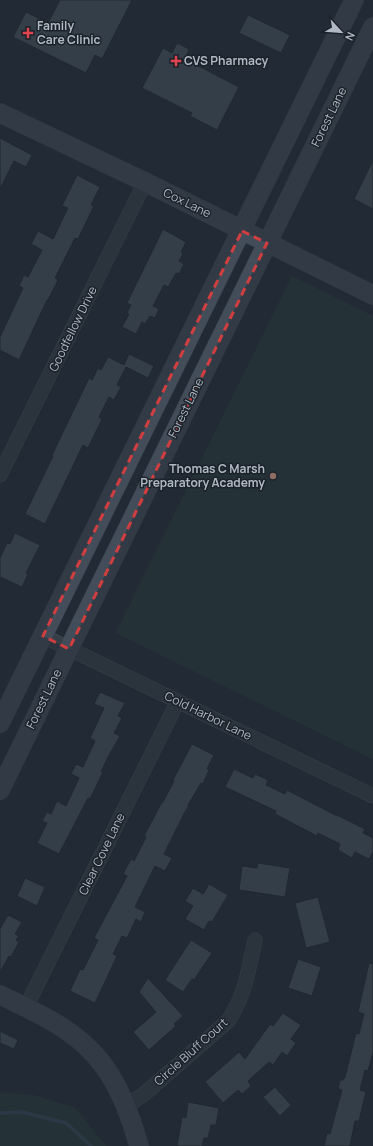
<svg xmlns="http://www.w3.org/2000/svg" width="373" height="1146" viewBox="0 0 373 1146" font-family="Manrope,sans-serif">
  <rect width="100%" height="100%" fill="#222b35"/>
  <!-- green -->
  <path fill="#273938" d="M292 276 373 316V759L116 633Z
    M0 1093 33 1095 75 1108 106 1146H0Z"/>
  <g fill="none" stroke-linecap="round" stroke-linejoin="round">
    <!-- stream -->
    <path stroke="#37485b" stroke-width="3.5" d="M0 1113 22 1112 66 1123 91 1146"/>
  </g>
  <!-- building -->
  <path fill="#4a5661" stroke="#1c242c" d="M60 0H132L102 59 95 55 86 73 13 37 26 12 48 23Z
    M248 15 290 35 281 53 239 33Z
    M177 43 189 49 185 59 239 87 217 130 190 116 192 113 142 88 163 48 172 53Z
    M0 138 32 155 26 167 14 161 0 189Z
    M373 160V209L354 199Z
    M77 175 100 187 91 205 94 206 78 239 75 238 55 278 58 280 48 300H47L19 360 0 350V337L23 288 19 286 24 275 28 277 42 250 31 244 38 231 53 239 68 208 62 206Z
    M163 229 186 242 181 252 183 254 179 261 184 264 179 274 176 273 168 287 164 285 153 306 159 309 155 318 150 316 145 324 142 322 136 334 122 327 129 314 127 313 131 305 127 303Z
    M129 354 154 366 148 378 126 367 117 385 121 387 114 400 109 397 99 417 102 419 88 448 83 445 45 524 25 514 53 456 52 455 89 378 92 380 98 368 101 370 108 357 124 365Z
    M15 533 40 545 26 573 28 574 22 587 0 577V558L7 543 10 544Z
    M100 692 125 703 118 716 122 718 114 733 120 736 108 757 101 772H103L90 799 88 798 59 854 37 843 47 823 42 821 47 812 51 814 57 801 66 806 79 778 71 774 76 764 83 767 95 741 90 738 104 708 94 704Z
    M192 744 214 755 207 769 209 770 203 784 201 783 188 805 189 806 186 810 164 854 172 858 165 871 155 866 135 907 145 912 141 922 136 919 127 938 122 936 113 954 117 956 95 1003 70 991 80 969 83 970 98 940 94 938 127 876 123 874 131 859 134 861 146 837 144 836 162 802H163L174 781 173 780Z
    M234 769 253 778 255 774 268 780 266 785 285 794 287 790 337 816V815L365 829 363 833 373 838V852L369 859 355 852 352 858 338 850 340 844 318 833 317 836 275 814 276 811 225 787Z
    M258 863 290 868 285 897 239 890 242 866 257 868Z
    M25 878 45 887 37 906 17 896Z
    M209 884 228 895 212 922 209 921 204 930 185 919 193 906 185 901 193 888 203 894Z
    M318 897 330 942 306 948 295 903Z
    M8 915 22 922 15 934 19 936 16 940 19 942 11 957 9 956 0 972V929Z
    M191 940 212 953 194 980 192 979 183 992 165 980Z
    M298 959 321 967 312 996 288 988Z
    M369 963 373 964V1052L368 1071 365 1070 360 1090 366 1092 359 1121H355L350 1146H324L327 1133 330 1134 342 1090 338 1089 340 1080H343L345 1077 356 1033 359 1034 364 1014 358 1012Z
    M148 978 183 1016 174 1024 176 1026 149 1050 133 1032 156 1012 139 992Z
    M283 1013 301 1025 291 1039 296 1043 287 1056 282 1052 273 1065 269 1062 248 1081 251 1086 242 1094 238 1090 223 1103 205 1082 239 1052 245 1059 270 1024 273 1026Z
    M0 1031 18 1040 14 1049 0 1043Z
    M275 1087 291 1105 280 1116 263 1097Z
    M188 1102 219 1108 216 1125H211L208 1138H204L202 1146H177L182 1117 186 1118Z"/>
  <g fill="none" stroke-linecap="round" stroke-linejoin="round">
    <!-- street casing -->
    <g stroke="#4f5861" stroke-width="15">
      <path id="street" d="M0 475 145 182
        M43 636 373 796
        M26 1007 178 701
        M125 1106 143 1095 228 1021C246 994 248 971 255 940"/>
    </g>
    <!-- secondary casing -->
    <g stroke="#3e4650" stroke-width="20">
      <path id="secondary" d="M0 113 145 182 373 295
        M0 723 354 0
        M0 790 373 27
        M0 995C34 1011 70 1027 95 1055 118 1080 130 1115 139 1146"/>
    </g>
    <!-- street -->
    <use href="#street" stroke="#353d46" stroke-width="14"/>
    <!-- secondary -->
    <use href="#secondary" stroke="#434d59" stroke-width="19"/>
  </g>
  <!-- marked area -->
  <path d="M0 0H373V1146H0ZM242 231 267 243 69 649 43 636Z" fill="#222b35" fill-opacity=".55" fill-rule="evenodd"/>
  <path fill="none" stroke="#d03e3f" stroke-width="3" stroke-dasharray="8 5" stroke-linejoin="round" d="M242 231 267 243 69 649 43 636Z"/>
  <!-- markers -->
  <g fill="#e0444e" stroke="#1b222a" stroke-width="1.5">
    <path d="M26 27h4v4h4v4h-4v4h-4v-4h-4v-4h4z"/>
    <path d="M174 55h4v4h4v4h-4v4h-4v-4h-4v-4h4z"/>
  </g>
  <circle fill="#8d6e63" stroke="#1b222a" stroke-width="1.5" cx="273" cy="476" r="4"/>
  <g text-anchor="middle" stroke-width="3" stroke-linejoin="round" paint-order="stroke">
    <!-- poi labels -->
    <g font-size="12" font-weight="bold" fill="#afb8c3" stroke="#1b222a" text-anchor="start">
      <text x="37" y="30">Family<tspan x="37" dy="14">Care Clinic</tspan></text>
      <text x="184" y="65">CVS Pharmacy</text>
      <text x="265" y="473" text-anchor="end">Thomas C Marsh<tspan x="265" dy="14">Preparatory Academy</tspan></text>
    </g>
    <!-- street labels -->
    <g font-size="12" fill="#afb8c3" stroke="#1b222a">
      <text transform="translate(329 117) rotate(-64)" y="4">Forest Lane</text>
      <text transform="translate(187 203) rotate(26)" y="4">Cox Lane</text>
      <text transform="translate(73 329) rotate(-64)" y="4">Goodfellow Drive</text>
      <text transform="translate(186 408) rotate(-64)" y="4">Forest Lane</text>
      <text transform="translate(44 699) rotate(-64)" y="4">Forest Lane</text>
      <text transform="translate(208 716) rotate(26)" y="4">Cold Harbor Lane</text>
      <text transform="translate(102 854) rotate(-64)" y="4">Clear Cove Lane</text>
      <text transform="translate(191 1052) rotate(-42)" y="4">Circle Bluff Court</text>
    </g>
  </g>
  <!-- north arrow -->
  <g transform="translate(341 32) rotate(116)" stroke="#1b222a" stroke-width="3" paint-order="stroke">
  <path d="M0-3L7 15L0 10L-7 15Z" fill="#afb8c3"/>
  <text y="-6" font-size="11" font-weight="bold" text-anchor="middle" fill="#afb8c3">N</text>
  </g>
</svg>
